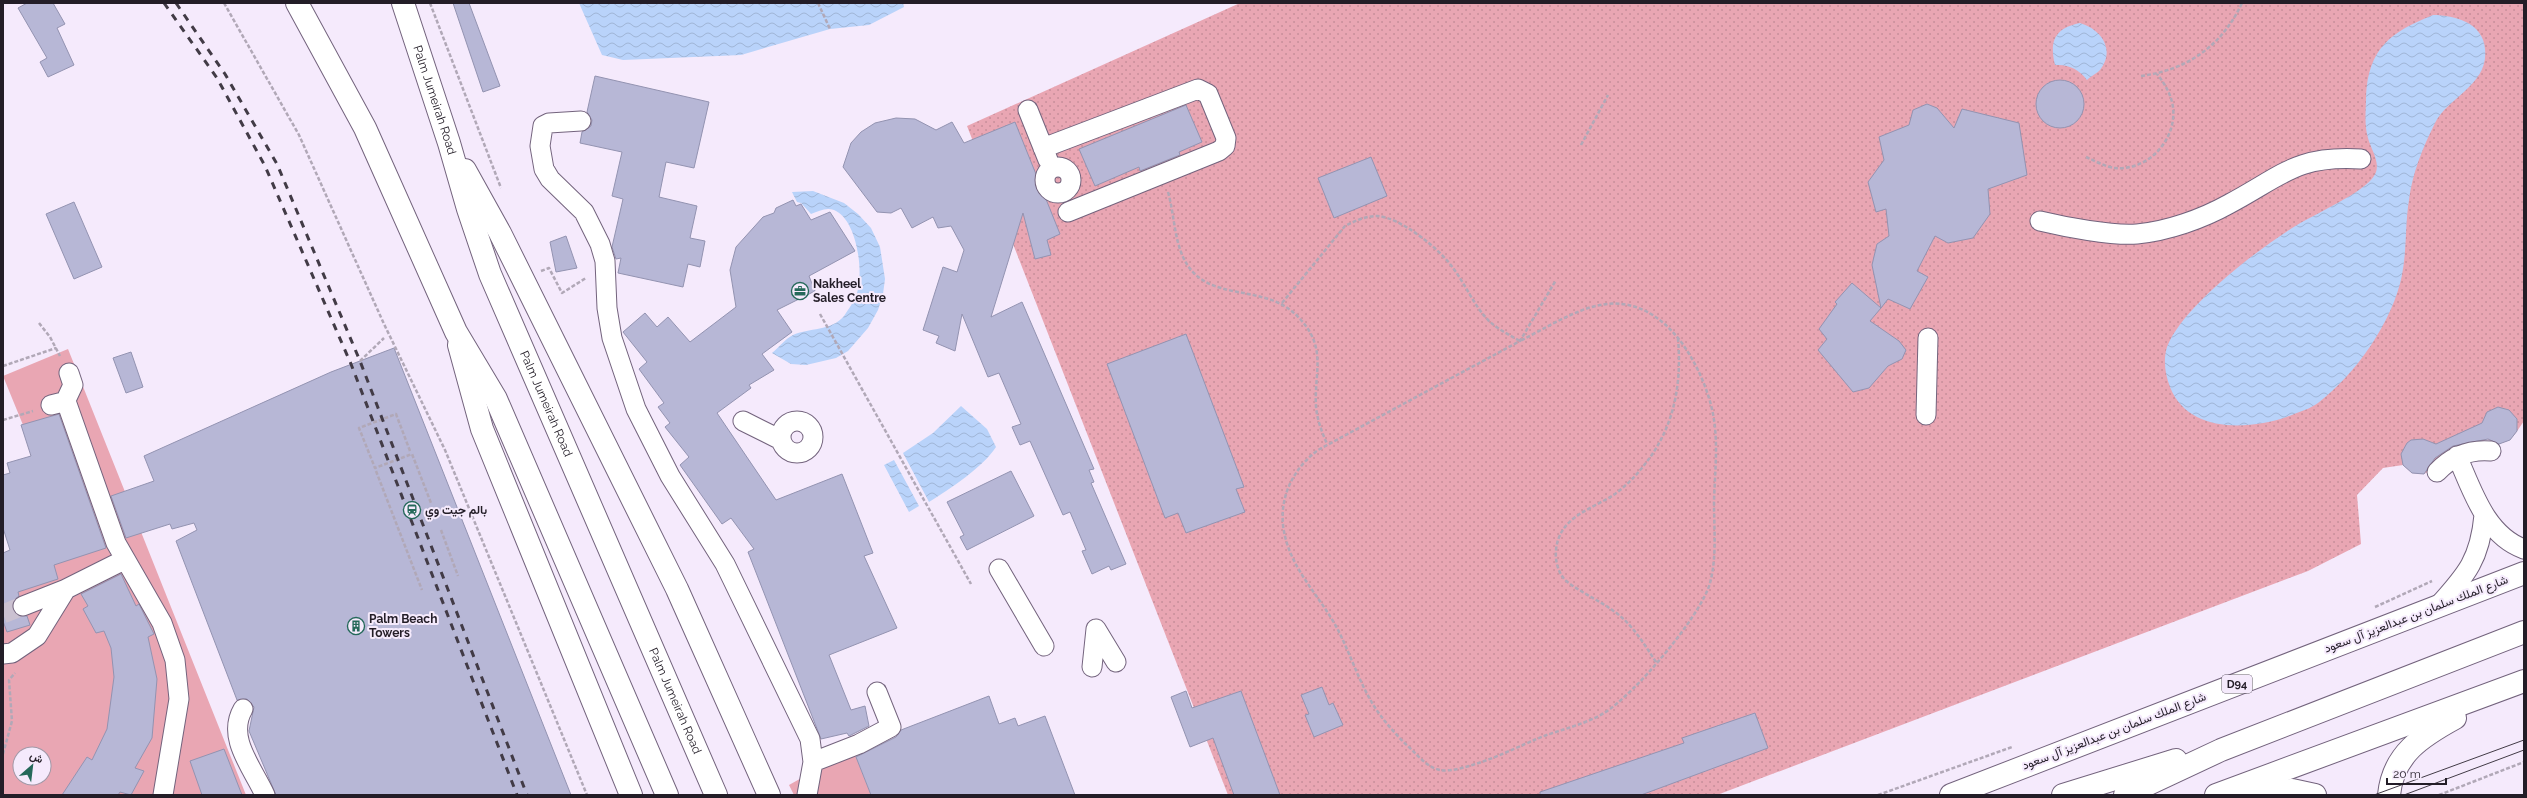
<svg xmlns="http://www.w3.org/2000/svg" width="2527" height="798" viewBox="0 0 2527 798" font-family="Raleway,Vazirmatn,sans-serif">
  <defs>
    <pattern id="grass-dots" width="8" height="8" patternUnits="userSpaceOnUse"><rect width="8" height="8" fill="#e9a6b3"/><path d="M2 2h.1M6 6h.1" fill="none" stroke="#c88e9a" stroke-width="1.8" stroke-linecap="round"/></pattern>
    <pattern id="water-waves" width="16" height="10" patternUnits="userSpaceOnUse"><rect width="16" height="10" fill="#b9d3fa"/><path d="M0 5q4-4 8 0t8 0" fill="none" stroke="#9fb5d6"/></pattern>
  </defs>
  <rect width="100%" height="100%" fill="#f5eafc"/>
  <!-- grass -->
  <path fill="url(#grass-dots)" d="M1240 3H2524V421C2514 435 2507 450 2487 439L2436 462 2429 471 2424 474 2412 473 2403 465 2383 468 2357 495 2361 544 2308 571 1717 795H1228L967 126Z"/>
  <!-- garden -->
  <path fill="#e9a6b3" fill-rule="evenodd" d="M68 349 246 795H3V577L61 518 3 376ZM20 754H44V778H20Z
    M853 749 871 795H794L789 785Z"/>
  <!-- water -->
  <path fill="url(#water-waves)" d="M579 3H903L904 7 869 25 830 29 741 55 623 60 602 55Z
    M2433 15C2455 15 2483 23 2485 49 2489 85 2448 97 2435 123 2423 147 2412 174 2409 200 2405 224 2407 250 2402 275 2393 321 2356 374 2318 403 2310 409 2301 411 2292 415 2252 430 2189 435 2170 387 2165 374 2163 360 2167 347 2182 307 2259 248 2297 225 2313 215 2365 192 2374 176 2382 164 2371 150 2368 138 2364 125 2366 110 2366 97 2368 48 2391 32 2433 15Z
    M2080 23C2101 29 2116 50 2100 70 2097 73 2090 77 2087 80 2079 69 2068 64 2055 65 2049 41 2055 28 2080 23Z
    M813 191 844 203 858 214 871 228 880 247 885 279 883 294 878 310 868 328 848 351 836 358 806 365 791 364 772 353C778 348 785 339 793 335 808 328 832 331 844 316 848 310 855 300 857 293 864 272 857 219 834 210 826 207 819 211 811 214L801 203 797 202 792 192Z
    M961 406 987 429 996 447C983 467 950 489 929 502L903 453 933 433Z
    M894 460 919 506 909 512 884 465Z"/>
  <!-- building -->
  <path fill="#b7b7d6" stroke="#9393b1" d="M27 3H53L65 24 57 28 74 65 48 77 40 62 47 58 18 8Z
    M453 3H469L500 86 483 92Z
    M595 76 709 102 694 168 666 162 659 197 697 206 690 238 705 241 700 267 688 264 683 287 618 273 621 258 616 259 612 247 623 199 612 196 622 152 580 143 582 132 591 126 592 120 587 112Z
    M2036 104a24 24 0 1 1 48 0a24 24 0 1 1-48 0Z
    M1927 104 1937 108 1954 128 1962 109 2019 123 2027 175 1988 189 1990 214 1973 238 1948 243 1935 236 1917 271 1928 277 1910 309 1888 299 1881 308 1872 265 1877 244 1889 236 1886 209 1876 212 1868 182 1884 160 1879 137 1909 125 1913 110Z
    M1186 105 1202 142 1179 152 1180 155 1140 171 1139 167 1095 186 1079 149Z
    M896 118 915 119 936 130 952 122 964 143 1015 122 1060 234 1047 240 1051 255 1035 259 1023 213 991 317 1022 302 1094 469 1089 470 1094 482 1091 483 1126 564 1111 570 1109 566 1092 574 1082 551 1086 550 1070 512 1063 515 1030 441 1020 445 1012 427 1021 424 999 373 988 377 962 314 955 351 936 343 939 336 923 330 943 267 957 272 964 250 951 226 938 228 933 217 912 228 901 208 891 213 877 212 843 167 851 143 861 132 875 123Z
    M1371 157 1387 196 1334 218 1318 178Z
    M793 200 796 206 801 204 811 220 830 212 855 251 809 276 815 291 777 310 792 332 762 354 774 370 749 385 751 388 717 413 776 500 842 474 873 553 864 556 897 628 829 655 851 710 865 706 869 726 849 736 847 733 821 739 748 552 754 549 731 518 722 524 680 465 689 457 665 427 670 423 658 407 664 403 639 369 647 362 623 332 645 313 657 327 668 317 690 342 736 307 730 270 736 247 763 217 774 213 776 208Z
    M74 202 102 267 74 279 46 214Z
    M566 236 577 268 556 272 550 242Z
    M1852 283 1881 308 1870 321 1899 341 1906 350 1902 359 1888 366 1869 388 1853 392 1818 350 1827 339 1819 329 1837 304 1835 302Z
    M1186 334 1244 487 1236 489 1245 512 1186 533 1178 513 1165 518 1107 364Z
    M394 348 571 795H276L249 731 254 707 247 699 237 700 176 541 197 530 194 523 172 529 170 524 126 538 111 496 154 481 144 456 331 372Z
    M131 352 143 387 126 393 113 358Z
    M2498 407 2509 410 2517 419V431L2510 440 2499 444 2488 439 2453 446 2435 458 2424 474 2412 473 2403 465 2401 454 2407 443 2411 440 2423 439 2436 444 2482 423 2487 412Z
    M59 414 106 548 54 565 58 579 18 592 19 596 14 600 13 610 16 615 27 616 30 625 7 632 3 621V553L10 550 3 528V475L10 473 7 463 31 456 21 425Z
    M1011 471 1034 516 967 550 960 537 964 535 947 502Z
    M121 574 136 606 139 604 154 634 148 637 157 679 152 738 135 768 144 771 131 795 120 792 118 795H62L87 757 92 760 107 729 114 677 111 648 104 631 96 633 83 609 88 606 81 594Z
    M1322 687 1329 705 1333 703 1343 725 1314 737 1305 715 1309 714 1301 695Z
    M1186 691 1192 708 1241 691 1280 795H1234L1213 738 1190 747 1171 697Z
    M989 696 999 724 1015 718 1018 726 1045 716 1075 795H871L856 757 896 737 901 730Z
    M1755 713 1768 748 1641 795H1540V792L1684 743 1682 738Z
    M224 749 242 795H202L190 761Z"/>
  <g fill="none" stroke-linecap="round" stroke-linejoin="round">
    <!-- minor-tunnel -->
    <path stroke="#cbc1d1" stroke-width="19" stroke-dasharray="19 10" stroke-linecap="butt" d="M3 614 23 606"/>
    <!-- minor casing -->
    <g stroke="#73637d" stroke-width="21">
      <path id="minor" d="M1028 110 1048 160
        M581 121 549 123 543 126 540 146 544 169 550 179 584 212 600 244 605 261 607 308 612 338 636 409 670 476 725 564 810 739 813 762 807 795
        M1043 148 1198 89 1208 94 1226 138 1225 146 1219 151 1068 212
        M1045 180a13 13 0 1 1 26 0a13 13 0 1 1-26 0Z
        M2040 221C2065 227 2112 236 2137 234 2168 231 2202 219 2229 204 2282 176 2296 155 2361 159
        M65 402 73 385 69 373
        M51 405 63 402 67 404 116 543 162 623 175 660 179 699 163 795
        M1926 415 1928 338
        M743 421 781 440
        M781 437a16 16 0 1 1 32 0a16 16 0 1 1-32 0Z
        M2457 456C2472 489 2485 535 2524 549
        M2437 472C2452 456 2469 449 2491 451
        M999 569 1044 646
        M23 606 66 589
        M2438 606C2467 574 2480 559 2484 515
        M1096 629 1116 662
        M3 654 12 653 37 636 66 589 124 560
        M1092 667 1096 629
        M243 709C226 738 253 768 265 795
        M813 762 859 744 891 727 877 692"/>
    </g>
    <!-- major casing -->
    <g stroke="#73637d" stroke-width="24">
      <g id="major">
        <path d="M297 3 365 128 456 332 496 399 667 795"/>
        <path id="s1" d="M403 3 449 143 468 209 490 274 716 795"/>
        <path d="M465 170 500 233 677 589 769 795"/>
        <path d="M459 345 482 429 631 795"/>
        <path d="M1951 795 2524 573"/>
        <path d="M2063 795 2176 760"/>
        <path d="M2125 795 2221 750 2524 632"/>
        <path d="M2216 795 2524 681"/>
        <path d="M2243 795 2292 790 2315 795"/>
        <path d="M2389 795C2393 754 2422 736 2455 718"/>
      </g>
    </g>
    <!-- path -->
    <path stroke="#b1a8b7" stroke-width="2.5" stroke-dasharray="4 2" stroke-linecap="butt" d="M224 3 299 135 384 324 445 450 587 795
      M430 3 501 188
      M818 3 830 29
      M2141 76C2187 70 2222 46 2242 3
      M1581 145 1608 95
      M2086 157C2095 161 2106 167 2115 168 2148 171 2177 140 2173 107 2171 94 2165 84 2157 74
      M1168 192C1174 213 1174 237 1183 257 1206 307 1266 279 1301 320 1327 349 1314 373 1316 406 1317 420 1322 432 1327 444
      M541 271 549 268 562 293 586 278
      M1282 303 1345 226C1355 221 1365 216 1377 216 1400 217 1440 249 1453 268 1466 285 1474 306 1489 321 1498 329 1509 335 1520 341 1544 329 1574 310 1600 305 1657 294 1694 350 1709 398 1720 433 1715 466 1714 502 1714 529 1717 557 1710 583 1701 616 1634 695 1604 713 1582 726 1557 730 1534 740 1514 749 1461 774 1440 770 1429 768 1420 758 1412 750 1398 737 1385 723 1374 706 1359 682 1350 653 1337 628 1318 593 1288 567 1283 525 1280 495 1294 468 1318 450L1520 341 1556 280
      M820 314 971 584
      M39 323 50 337 60 356
      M360 361 384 338
      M3 366 56 348
      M3 420 33 411
      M410 451 396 414 359 428 375 468 412 454 431 503
      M376 471 422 590
      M441 530 458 576
      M2375 607 2432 581
      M1656 662C1644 644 1633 625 1615 612 1599 600 1581 593 1565 580 1558 572 1555 561 1556 550 1559 518 1589 510 1612 496 1624 488 1636 476 1645 464 1674 428 1682 384 1678 339
      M3 754 12 721 9 680 15 673
      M1878 795 2012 747
      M2439 795 2524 762"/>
    <!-- minor -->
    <use href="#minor" stroke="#fff" stroke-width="19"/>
    <!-- major -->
    <use href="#major" stroke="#fff" stroke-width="22"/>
    <!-- tram -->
    <path stroke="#423b46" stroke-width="1" d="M2374 795 2524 740
      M2404 795 2524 750"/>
    <!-- rail -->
    <path stroke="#423b46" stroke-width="3" stroke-dasharray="7 7" stroke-linecap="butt" d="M164 3 217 78 265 166 351 364 517 795
      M176 3 225 74 277 164 360 361 527 795"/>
  </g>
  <!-- icons -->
  <defs>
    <g id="office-ring" transform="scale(0.9)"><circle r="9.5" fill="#f5eafc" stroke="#25695a" stroke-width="1.5"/><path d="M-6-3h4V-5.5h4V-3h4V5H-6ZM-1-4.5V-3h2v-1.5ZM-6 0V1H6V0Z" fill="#25695a"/></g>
    <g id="station-ring" transform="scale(0.9)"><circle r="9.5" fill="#f5eafc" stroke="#25695a" stroke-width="1.5"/><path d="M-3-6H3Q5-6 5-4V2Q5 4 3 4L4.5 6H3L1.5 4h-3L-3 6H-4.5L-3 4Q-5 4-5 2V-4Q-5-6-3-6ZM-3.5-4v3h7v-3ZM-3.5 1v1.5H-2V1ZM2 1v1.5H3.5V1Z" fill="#25695a"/></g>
    <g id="building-ring" transform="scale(0.9)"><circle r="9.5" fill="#f5eafc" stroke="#25695a" stroke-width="1.5"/><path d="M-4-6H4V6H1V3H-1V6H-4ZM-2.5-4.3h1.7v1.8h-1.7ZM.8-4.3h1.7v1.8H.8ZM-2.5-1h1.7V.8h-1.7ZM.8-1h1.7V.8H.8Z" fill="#25695a"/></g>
  </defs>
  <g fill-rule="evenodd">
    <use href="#office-ring" x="800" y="291"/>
    <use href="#station-ring" x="412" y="510"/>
    <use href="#building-ring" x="356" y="626"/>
  </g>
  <g text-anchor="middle" stroke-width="4" stroke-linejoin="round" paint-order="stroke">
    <!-- shield labels -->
    <rect fill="#f5eafc" stroke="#625a67" stroke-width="1" x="2222" y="675" width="30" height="18" rx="3"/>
    <g font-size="11" font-weight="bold" fill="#231d27">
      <text x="2237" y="688">D94</text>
    </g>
    <!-- street labels -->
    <g font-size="12" fill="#231d27" stroke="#f5eafc">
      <text dy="4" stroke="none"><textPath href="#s1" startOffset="102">Palm Jumeirah Road</textPath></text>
      <text dy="4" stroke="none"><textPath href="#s1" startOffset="426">Palm Jumeirah Road</textPath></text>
      <text transform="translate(2416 614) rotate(-21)" y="4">شارع الملك سلمان بن عبدالعزيز آل سعود</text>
      <text dy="4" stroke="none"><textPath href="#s1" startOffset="750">Palm Jumeirah Road</textPath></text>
      <text transform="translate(2114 731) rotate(-21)" y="4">شارع الملك سلمان بن عبدالعزيز آل سعود</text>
    </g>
    <!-- poi labels -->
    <g font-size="12" font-weight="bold" fill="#231d27" stroke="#f5eafc" text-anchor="start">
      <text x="813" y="288">Nakheel<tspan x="813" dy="14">Sales Centre</tspan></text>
      <text x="425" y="514">بالم جيت وي</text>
      <text x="369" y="623">Palm Beach<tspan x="369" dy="14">Towers</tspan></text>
    </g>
  </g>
  <!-- border -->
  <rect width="2527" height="798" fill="none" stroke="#231d27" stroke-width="8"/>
  <!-- north arrow -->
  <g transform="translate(32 766) rotate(28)"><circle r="19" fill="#f5eafc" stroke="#a198a7"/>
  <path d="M0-3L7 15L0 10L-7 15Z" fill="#25695a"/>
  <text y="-6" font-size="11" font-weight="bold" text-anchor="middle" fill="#231d27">ش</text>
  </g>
  <!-- scale -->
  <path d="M2387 778v6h59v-6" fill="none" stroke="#231d27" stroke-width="2"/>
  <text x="2393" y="778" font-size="12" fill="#231d27" stroke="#f5eafc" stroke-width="3" paint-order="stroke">20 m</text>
</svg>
